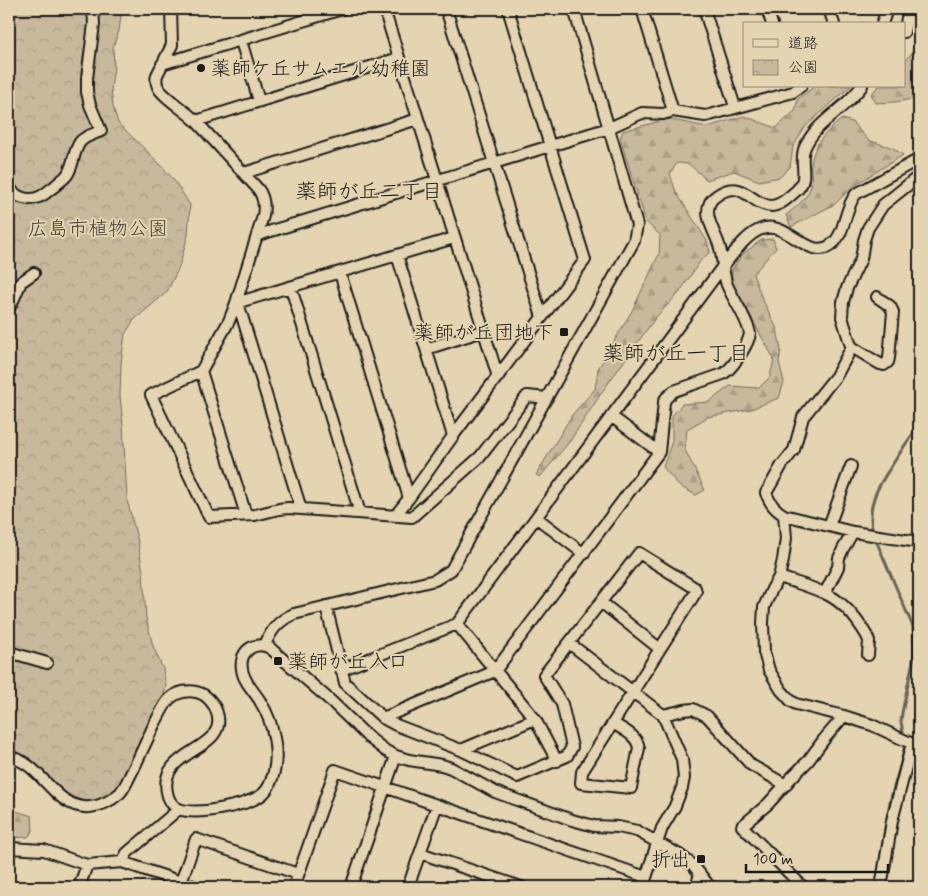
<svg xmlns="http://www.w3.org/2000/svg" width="928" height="896" viewBox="0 0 928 896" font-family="Mynerve,'Klee One',sans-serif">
  <defs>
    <pattern id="forest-firs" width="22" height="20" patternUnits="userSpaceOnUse" patternTransform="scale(1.25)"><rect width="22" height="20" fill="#c8b99c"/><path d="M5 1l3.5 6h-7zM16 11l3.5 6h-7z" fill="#ab9e86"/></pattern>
    <pattern id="park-crowns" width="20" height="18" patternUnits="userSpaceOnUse" patternTransform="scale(1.25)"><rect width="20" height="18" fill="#c8b99c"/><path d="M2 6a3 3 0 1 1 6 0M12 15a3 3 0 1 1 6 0" fill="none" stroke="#ab9e86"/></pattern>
  </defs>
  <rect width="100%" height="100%" fill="#e5d4b1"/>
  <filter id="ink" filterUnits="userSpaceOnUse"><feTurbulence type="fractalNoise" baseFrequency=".02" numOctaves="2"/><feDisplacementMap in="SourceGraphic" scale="10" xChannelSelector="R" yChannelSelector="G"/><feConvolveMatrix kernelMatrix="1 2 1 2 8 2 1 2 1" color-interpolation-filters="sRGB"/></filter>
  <g filter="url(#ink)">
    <!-- forest -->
    <path fill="url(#forest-firs)" stroke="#726a5c" d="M919 23V98L895 102 876 103 871 94 879 86H904V61L912 53Z
      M815 86H851L806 126 793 147 790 167 780 177 759 181 734 171 707 180 689 164 677 163 670 174 676 192 707 241 710 252 701 260 679 293 656 317 604 389 570 441 540 477 536 475 572 415 595 389 598 369 633 309 659 254 660 235 646 222 620 138 623 131 668 119 707 127 744 116 776 128 795 111 798 99Z
      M842 119 852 122 868 140 893 148 903 155 852 187 835 204 791 227 786 215C796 207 808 198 811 186 813 180 810 172 811 166 813 144 826 132 842 119Z
      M773 239 776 248 753 274 761 296 777 329 781 350 779 362 784 382 779 398 751 409 708 417 687 429 685 450 705 490 696 495 679 486 663 467 672 441V416L682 404 709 402 730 386 759 388 770 377 774 359 732 283V270L741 256 761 240Z
      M13 810 32 816 33 831 28 837 9 838V811Z"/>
    <!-- park -->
    <path fill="url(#park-crowns)" stroke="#726a5c" d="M9 9H122L119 31 113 47 114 67 111 89 113 107 118 123 161 165 176 183 190 205 188 235 179 267 167 292 134 320 125 334 121 363 120 396 123 424 127 500 138 542 143 572 146 618 153 646 163 669 166 687 160 707 125 779 116 791 100 801 89 803H79L63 794 52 781 30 759 20 753 9 750Z"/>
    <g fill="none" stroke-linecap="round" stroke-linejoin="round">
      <!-- stream -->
      <path stroke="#6a6356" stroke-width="3" d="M873 532C865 502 881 482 896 459 903 448 910 436 919 427
        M875 538 913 627 914 645V656L902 713 901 722 904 737
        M876 887C881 861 883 834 889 807 893 785 902 766 905 744"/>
      <!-- minor casing -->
      <g stroke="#1c1c1c" stroke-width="14">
        <path id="minor" d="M171 9 172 45 157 75C156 79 156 83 158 87 161 95 188 113 196 121L258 189C264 197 265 205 263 216L236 303
          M384 9 498 377
          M446 9 542 317
          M642 9 673 111
          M704 9 735 107
          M767 9 772 24
          M829 9 834 24
          M882 24 887 9
          M904 32 909 9
          M241 41 259 101
          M162 64 342 9
          M196 121 399 58
          M244 173 418 119
          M9 186C14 197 28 202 39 197 45 195 50 189 55 186 59 182 64 179 67 175 74 165 73 152 80 142 85 136 94 134 101 131L90 105 87 92V78L94 24 93 9
          M258 235 609 128 642 113 663 114 673 111 705 116 710 115 793 92 801 86
          M454 238 236 303 229 321 201 371 151 395 209 517 255 515 279 509 288 508 412 517 480 457 527 396 547 398
          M397 255 453 436
          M340 273 409 498
          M291 288 360 513
          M877 297 890 306 893 312 889 358 888 362 884 365 880 364 852 347 850 343 842 317 843 302 847 288 861 259 864 240 868 228 883 205 919 176
          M238 303 301 509
          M9 308 12 303 21 282 34 273
          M852 347 836 376 803 417 794 450 782 465 766 493C770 503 774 509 784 515L853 532 919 542
          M426 349 483 331
          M201 371 246 515
          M611 416 659 452
          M784 515 786 538 783 560 779 577 772 589 764 607 763 623 764 652 769 670 781 690 791 701 796 704 844 716 872 725 919 747
          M395 516 409 498 453 436 585 260 508 9
          M537 518 584 554
          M829 526 851 466
          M779 577C794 582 809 586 824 593 843 601 857 619 867 636L869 641 868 655
          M825 593 838 567 839 558 843 549 853 532
          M601 602 660 649
          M326 606 345 683 383 718 396 725 461 750 517 777 567 756 572 747 562 704 544 675 639 553 695 588 696 592 582 772 581 783 631 788 639 748C637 735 623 730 613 723
          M457 624 723 266C734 254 744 237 759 230 786 217 808 262 831 245 846 234 844 208 856 194L919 159
          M569 643 663 715 682 759 684 778 682 788 675 806 662 828 643 887
          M265 645C271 630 279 620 294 614L435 580 451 570 634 241 637 225 574 9
          M9 652 47 663
          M341 670 457 624 535 719 557 761
          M663 715 684 710 693 709 707 716 751 765 786 785
          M383 718 495 671 659 452 664 402 666 398 674 391 723 374C732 369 749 344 750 333 746 316 734 301 727 285 723 274 723 260 720 248 717 236 708 224 708 212 708 205 711 199 716 196 742 176 751 206 772 206 782 205 790 196 797 190 810 178 798 161 805 147 814 127 831 117 846 103 852 98 857 92 862 86
          M461 750 535 719
          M9 757C42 762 54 810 90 807 101 806 112 800 120 793 126 786 129 777 133 770 140 755 147 740 154 725 158 718 162 709 167 702 175 691 192 688 204 695 211 700 215 706 217 713 229 751 158 749 167 792 168 799 172 806 179 809 197 816 244 806 260 796 265 793 269 787 271 781 281 757 274 723 260 701 254 691 243 681 242 669 239 651 255 640 270 648L332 702 368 737 386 751 396 756 409 760 442 765 451 768 495 792 572 820 594 826 618 827 637 831 678 854 693 865 710 887
          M9 848 44 850 87 865 122 862 196 887
          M420 853 521 887
          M122 862 127 853 179 809
          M181 882 196 839 298 874
          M79 887 87 865
          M294 887 335 770 646 877
          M351 887 396 756
          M408 887 437 805
          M696 887 700 874
          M803 887 742 826 768 804 792 777 808 761 825 738 844 716
          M881 887 892 821 912 743"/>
      </g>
      <!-- minor -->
      <use href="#minor" stroke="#e5d4b1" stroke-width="10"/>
    </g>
  </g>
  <!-- markers -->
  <g fill="#1c1c1c" stroke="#e5d4b1" stroke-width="2">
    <circle cx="201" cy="68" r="5"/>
    <rect x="559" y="327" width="10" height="10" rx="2.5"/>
    <rect x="273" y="656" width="10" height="10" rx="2.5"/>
    <rect x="696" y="854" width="10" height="10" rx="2.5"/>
  </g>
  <g text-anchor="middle" stroke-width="4" stroke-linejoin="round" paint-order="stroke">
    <!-- poi labels -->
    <g font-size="20" fill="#1c1c1c" stroke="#e5d4b1" text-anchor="start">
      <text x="211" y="75">薬師ケ丘サムエル幼稚園</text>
      <text x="554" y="339" text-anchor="end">薬師が丘団地下</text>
      <text x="288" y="668">薬師が丘入口</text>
      <text x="691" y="866" text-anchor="end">折出</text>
    </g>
    <!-- park labels -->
    <g font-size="20" fill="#47433c" stroke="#e5d4b1">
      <text x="98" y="235">広島市植物公園</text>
    </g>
    <!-- neighbourhood labels -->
    <g font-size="21" fill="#1c1c1c" stroke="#e5d4b1">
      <text x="369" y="198">薬師が丘二丁目</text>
      <text x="676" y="360">薬師が丘一丁目</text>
    </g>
  </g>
  <!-- margin -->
  <rect width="928" height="896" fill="none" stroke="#e5d4b1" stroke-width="30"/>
  <rect x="15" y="15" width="898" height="866" fill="none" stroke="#1c1c1c" stroke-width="2" filter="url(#ink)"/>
  <!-- legend -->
  <rect x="743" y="22" width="162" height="65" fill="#e5d4b1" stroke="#958a75"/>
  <rect x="753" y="39" width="25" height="8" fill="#e5d4b1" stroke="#958a75"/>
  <text x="788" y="48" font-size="15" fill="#1c1c1c">道路</text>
  <rect x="753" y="60" width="25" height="15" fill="url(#park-crowns)" stroke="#958a75"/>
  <text x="788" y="72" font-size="15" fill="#1c1c1c">公園</text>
  <!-- scale -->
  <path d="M746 864v8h142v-8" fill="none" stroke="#1c1c1c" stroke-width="2.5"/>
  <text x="753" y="864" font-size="15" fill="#1c1c1c" stroke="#e5d4b1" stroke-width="4" paint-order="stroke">100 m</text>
</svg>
